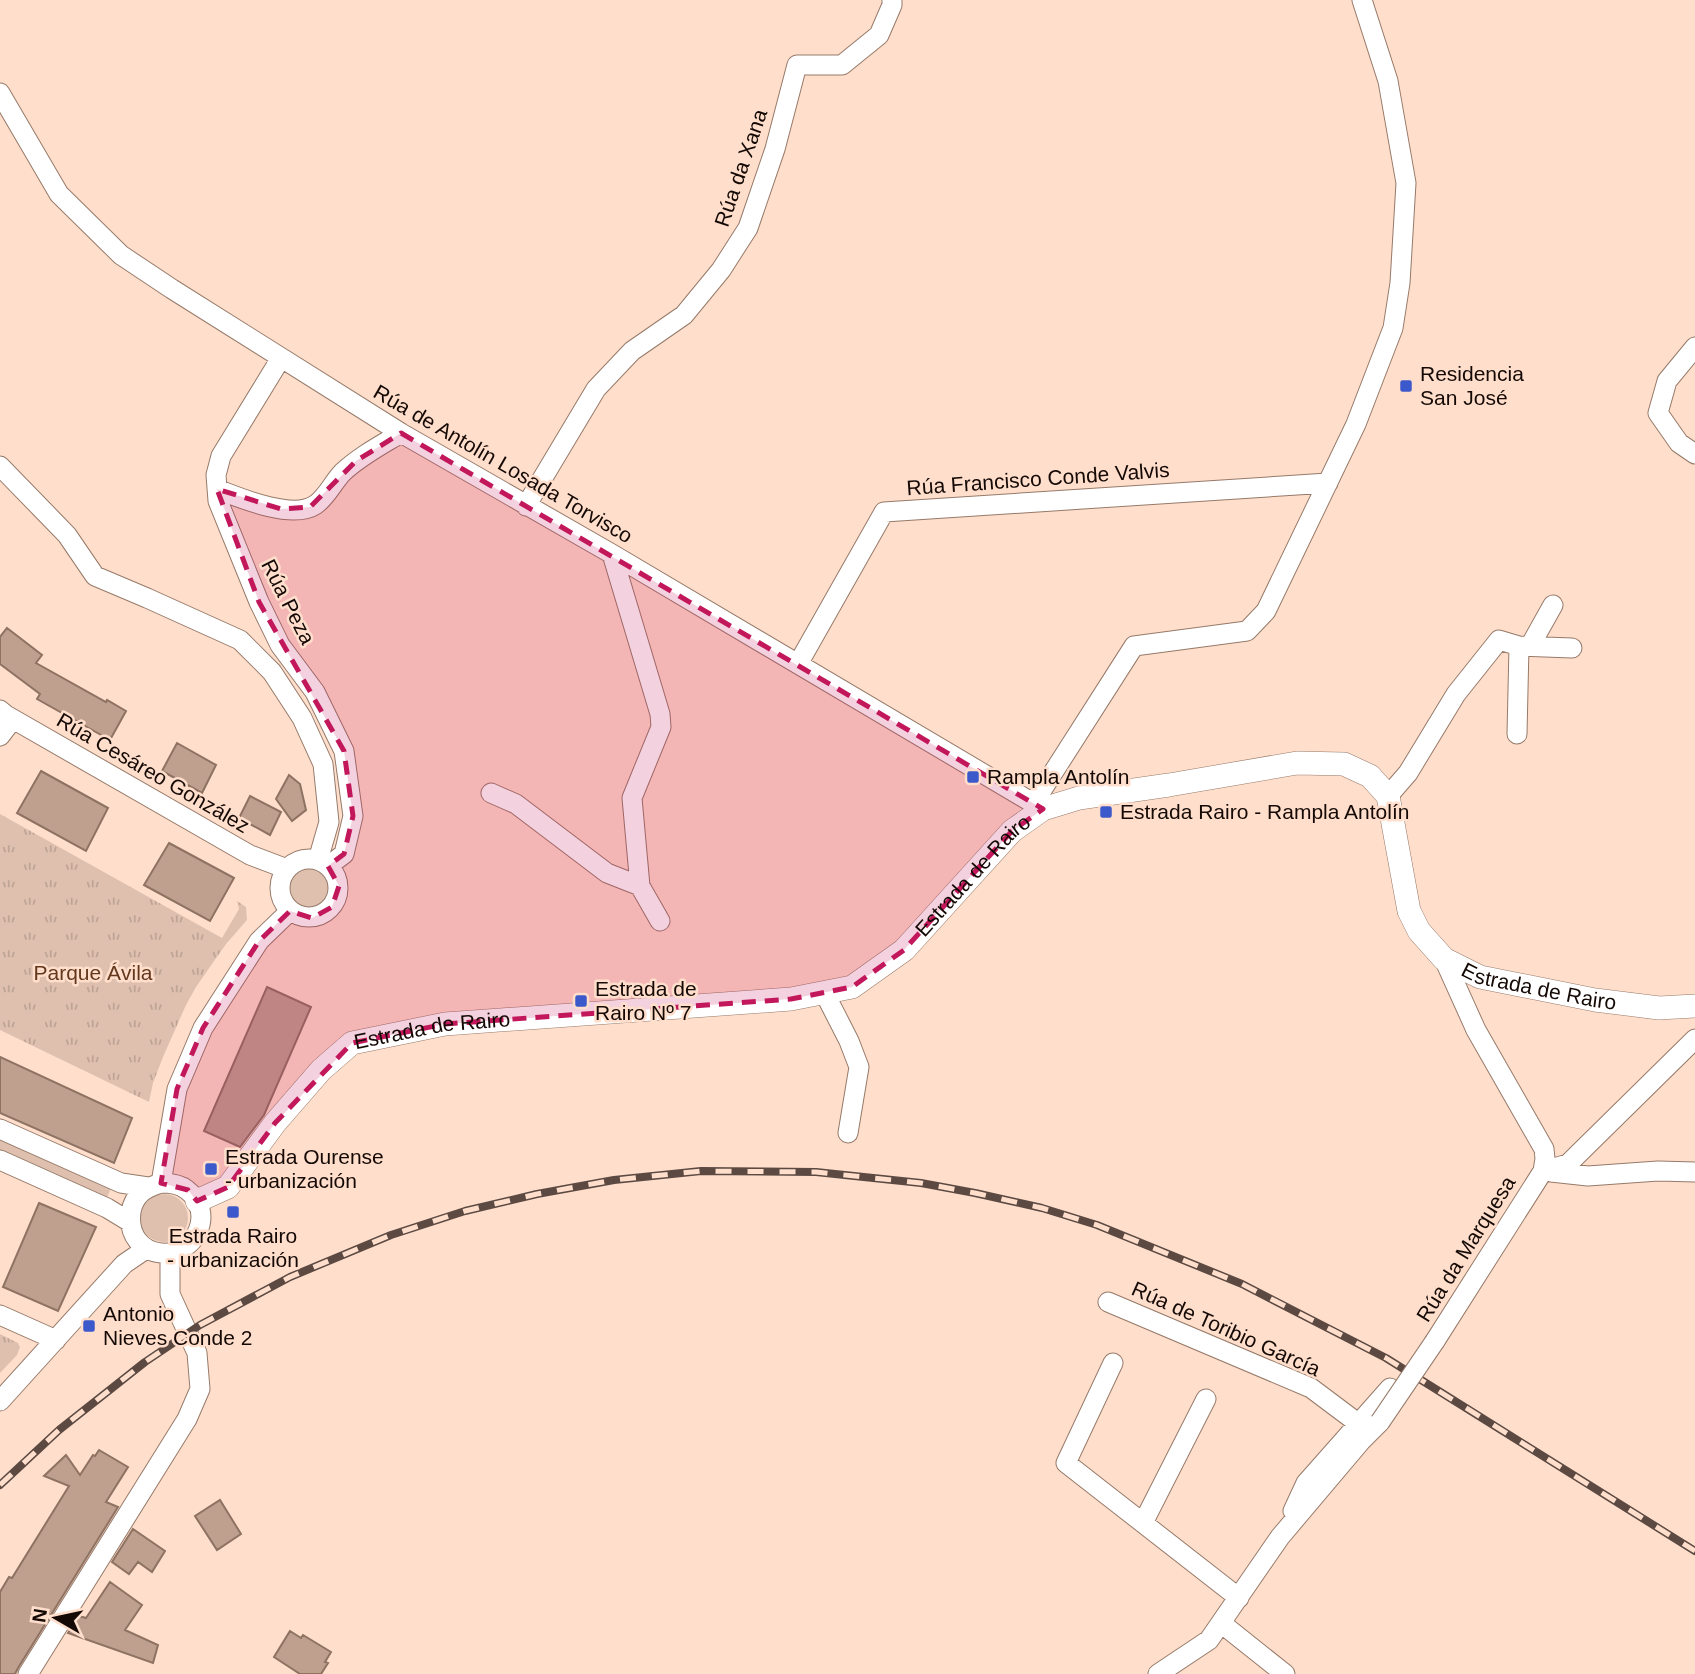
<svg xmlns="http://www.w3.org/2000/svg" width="1695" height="1674" viewBox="0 0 1695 1674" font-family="Helvetica,sans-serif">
  <defs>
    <pattern id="grass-tufts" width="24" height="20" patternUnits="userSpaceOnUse" patternTransform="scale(1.75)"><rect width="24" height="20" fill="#dfc0af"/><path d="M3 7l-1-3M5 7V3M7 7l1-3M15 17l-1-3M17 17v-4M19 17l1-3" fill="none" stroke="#bea495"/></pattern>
  </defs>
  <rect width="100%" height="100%" fill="#ffdecc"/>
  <!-- grass -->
  <path fill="url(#grass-tufts)" d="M0 814 222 938 239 909 237 901 246 907 247 920 226 944 196 987 186 1005 163 1057 153 1083 149 1102 0 1030Z
    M0 1334 18 1343 20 1347 17 1355 0 1373Z"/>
  <!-- garden -->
  <path fill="#dfc0af" d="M290 888a20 20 0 1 1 40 0a20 20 0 1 1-40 0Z
    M0 1139 111 1188 107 1198 0 1150Z
    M140 1218a24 24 0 1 1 48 0a24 24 0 1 1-48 0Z"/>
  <!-- building -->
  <path fill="#bfa08f" stroke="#8e7262" stroke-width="2" d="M7 628 42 655 36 663 106 702 107 700 126 711 110 740 37 699 40 694 0 664V637Z
    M177 743 216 765 202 793 162 771Z
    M41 771 108 808 86 851 17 813Z
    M289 775 300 784 306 810 292 821 276 799Z
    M250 796 281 812 270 835 239 818Z
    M169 843 234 878 210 921 144 885Z
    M267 987 311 1007 264 1115 240 1147 204 1131Z
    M0 1057 132 1118 114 1163 0 1113Z
    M39 1203 96 1227 58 1311 3 1287Z
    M99 1450 128 1467 106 1502 118 1507 18 1668 15 1674H0V1592L9 1577 12 1578 69 1486 44 1476 66 1455 80 1475 93 1455 95 1456Z
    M220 1500 241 1534 217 1550 195 1516Z
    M133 1529 165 1551 152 1572 138 1562 129 1574 112 1562Z
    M110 1582 142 1605 125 1630 158 1645 153 1663 68 1633 79 1616 86 1618Z
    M290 1631 301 1638 303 1635 331 1652 325 1662 328 1663 321 1674H300L274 1657Z"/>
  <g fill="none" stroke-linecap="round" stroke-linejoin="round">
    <!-- minor casing -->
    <g stroke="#967a69" stroke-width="21">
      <path id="minor" d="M0 93 59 194 121 255 172 289 401 433 612 554 1043 809
        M1695 347 1667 381 1658 413 1679 443 1695 454
        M281 358 221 456 216 475 218 501 259 602 280 645 315 692 344 751 353 816 344 854 328 866
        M0 466 67 535 95 576 147 598 240 640 272 672 302 718 323 764 329 822 318 860
        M217 489C240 498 292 520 315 505 327 497 333 482 343 472 360 456 381 445 401 433
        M526 506 596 389 632 351 684 315 721 270 748 228 775 149 797 65H842L879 35 892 5V0
        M612 554 660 714 661 727 632 798 640 886 660 921
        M1519 646 1572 648
        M1530 646 1553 605
        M798 664 884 512 1328 483
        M0 710 6 715 250 855 287 869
        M0 736 13 719
        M491 793 516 804 607 873 640 886
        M1388 796 1408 773 1456 694 1499 640 1519 646 1517 734
        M1033 804 1134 646 1247 631 1266 611 1356 424 1393 328 1400 283 1406 183 1388 81 1362 0
        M280 888a29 29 0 1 1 58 0a29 29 0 1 1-58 0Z
        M824 992 849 1041 859 1067 848 1133
        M0 1129 121 1183 148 1187
        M0 1160 107 1208 130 1222
        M1543 1171 1568 1164 1695 1039
        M1551 1172 1588 1176 1658 1171 1695 1172
        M161 1183 177 1089 203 1028 259 941 290 911
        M161 1183C171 1183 180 1184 187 1190 216 1212 196 1256 161 1253 151 1252 144 1249 138 1241 128 1229 128 1208 138 1196 144 1188 153 1186 161 1183Z
        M1108 1302 1311 1388 1359 1424
        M0 1315 56 1340
        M1435 1341 1543 1171 1545 1159 1544 1149 1476 1030 1444 959
        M1113 1363 1066 1463 1239 1598
        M0 1401 124 1264 146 1249
        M1293 1511 1306 1483 1390 1388
        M1143 1523 1206 1399
        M1221 1623 1285 1674
        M28 1674 187 1419 200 1389 197 1353 170 1294V1254
        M1158 1674 1209 1640 1280 1537 1361 1441 1380 1422"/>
    </g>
    <!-- tertiary casing -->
    <g stroke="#967a69" stroke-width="24">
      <g id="tertiary">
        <path id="s1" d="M197 1201 228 1187 275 1123 321 1070 352 1043 445 1024 791 999 852 987 904 950 1012 831 1043 809 1079 798 1169 785 1297 763 1344 764 1370 776 1388 796 1409 911 1419 931 1444 959 1480 977 1595 1000 1659 1008 1695 1006"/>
      </g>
    </g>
    <!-- minor -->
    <use href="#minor" stroke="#fff" stroke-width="19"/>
    <!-- tertiary -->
    <use href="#tertiary" stroke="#fff" stroke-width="23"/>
    <!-- rail casing -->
    <g stroke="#5c4a42" stroke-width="8">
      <path id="rail" d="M0 1485 59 1430 145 1362 200 1325 290 1277 391 1235 465 1211 537 1194 614 1180 701 1171 816 1172 921 1183 975 1193 1042 1208 1097 1225 1242 1284 1386 1358 1695 1551"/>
    </g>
    <!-- rail -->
    <use href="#rail" stroke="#ffdecc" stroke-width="5" stroke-dasharray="16" stroke-linecap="butt"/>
    <!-- minor-bridge casing -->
    <g stroke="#967a69" stroke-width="21" stroke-linecap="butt">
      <path id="minor-bridge" d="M1380 1422 1435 1341"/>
    </g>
    <!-- minor-bridge -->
    <use href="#minor-bridge" stroke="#fff" stroke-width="19"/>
  </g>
  <!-- marked area -->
  <path fill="#c2185b" fill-opacity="0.2" stroke="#c2185b" stroke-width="5" stroke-dasharray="14 9" stroke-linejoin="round" d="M401 433 1043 809 1012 831 904 950 852 987 791 999 445 1024 352 1043 275 1123 228 1187 197 1201 188 1190 161 1183 177 1089 203 1028 259 941 290 911 312 918 332 907 339 886 328 866 344 854 353 816 344 751 259 602 217 489 281 509 310 507 356 461Z"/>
  <!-- markers -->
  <g fill="#3c59cb" stroke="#ffdecc" stroke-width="2.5">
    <rect x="1399" y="379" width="14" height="14" rx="3.5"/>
    <rect x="966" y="770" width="14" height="14" rx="3.5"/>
    <rect x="1099" y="805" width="14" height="14" rx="3.5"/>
    <rect x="574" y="994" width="14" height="14" rx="3.5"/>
    <rect x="204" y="1162" width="14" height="14" rx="3.5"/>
    <rect x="226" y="1205" width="14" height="14" rx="3.5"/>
    <rect x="82" y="1319" width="14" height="14" rx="3.5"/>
  </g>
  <g text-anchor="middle" stroke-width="5" stroke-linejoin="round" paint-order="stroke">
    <!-- street labels -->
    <g font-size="21" fill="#140905" stroke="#ffdecc">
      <text transform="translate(741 168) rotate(-71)" y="7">Rúa da Xana</text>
      <text transform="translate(503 464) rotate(30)" y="7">Rúa de Antolín Losada Torvisco</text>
      <text transform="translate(1038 479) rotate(-4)" y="7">Rúa Francisco Conde Valvis</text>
      <text transform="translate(288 602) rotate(63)" y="7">Rúa Peza</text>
      <text transform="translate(153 773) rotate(30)" y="7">Rúa Cesáreo González</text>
      <text dy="7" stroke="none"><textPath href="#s1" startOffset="894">Estrada de Rairo</textPath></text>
      <text dy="7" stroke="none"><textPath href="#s1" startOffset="1629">Estrada de Rairo</textPath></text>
      <text dy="7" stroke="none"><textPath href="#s1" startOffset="306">Estrada de Rairo</textPath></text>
      <text transform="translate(1466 1249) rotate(-58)" y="7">Rúa da Marquesa</text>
      <text transform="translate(1226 1329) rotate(24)" y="7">Rúa de Toribio García</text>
    </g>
    <!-- poi labels -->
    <g font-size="21" fill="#140905" stroke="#ffdecc" text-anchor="start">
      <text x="1420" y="381">Residencia<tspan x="1420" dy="24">San José</tspan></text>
      <text x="987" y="784">Rampla Antolín</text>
      <text x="1120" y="819">Estrada Rairo - Rampla Antolín</text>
      <text x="595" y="996">Estrada de<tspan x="595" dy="24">Rairo Nº 7</tspan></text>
      <text x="225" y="1164">Estrada Ourense<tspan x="225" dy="24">- urbanización</tspan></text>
      <text x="233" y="1243" text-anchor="middle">Estrada Rairo<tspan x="233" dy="24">- urbanización</tspan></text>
      <text x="103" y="1321">Antonio<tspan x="103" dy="24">Nieves Conde 2</tspan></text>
    </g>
    <!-- park labels -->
    <g font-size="21" fill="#63381d" stroke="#ffdecc">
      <text x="93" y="980">Parque Ávila</text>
    </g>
  </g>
  <!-- north arrow -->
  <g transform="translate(56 1618) rotate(279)" stroke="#ffdecc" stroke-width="5" paint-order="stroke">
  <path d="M0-5L12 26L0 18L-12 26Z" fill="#140905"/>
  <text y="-10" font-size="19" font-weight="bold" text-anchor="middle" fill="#140905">N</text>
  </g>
</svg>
